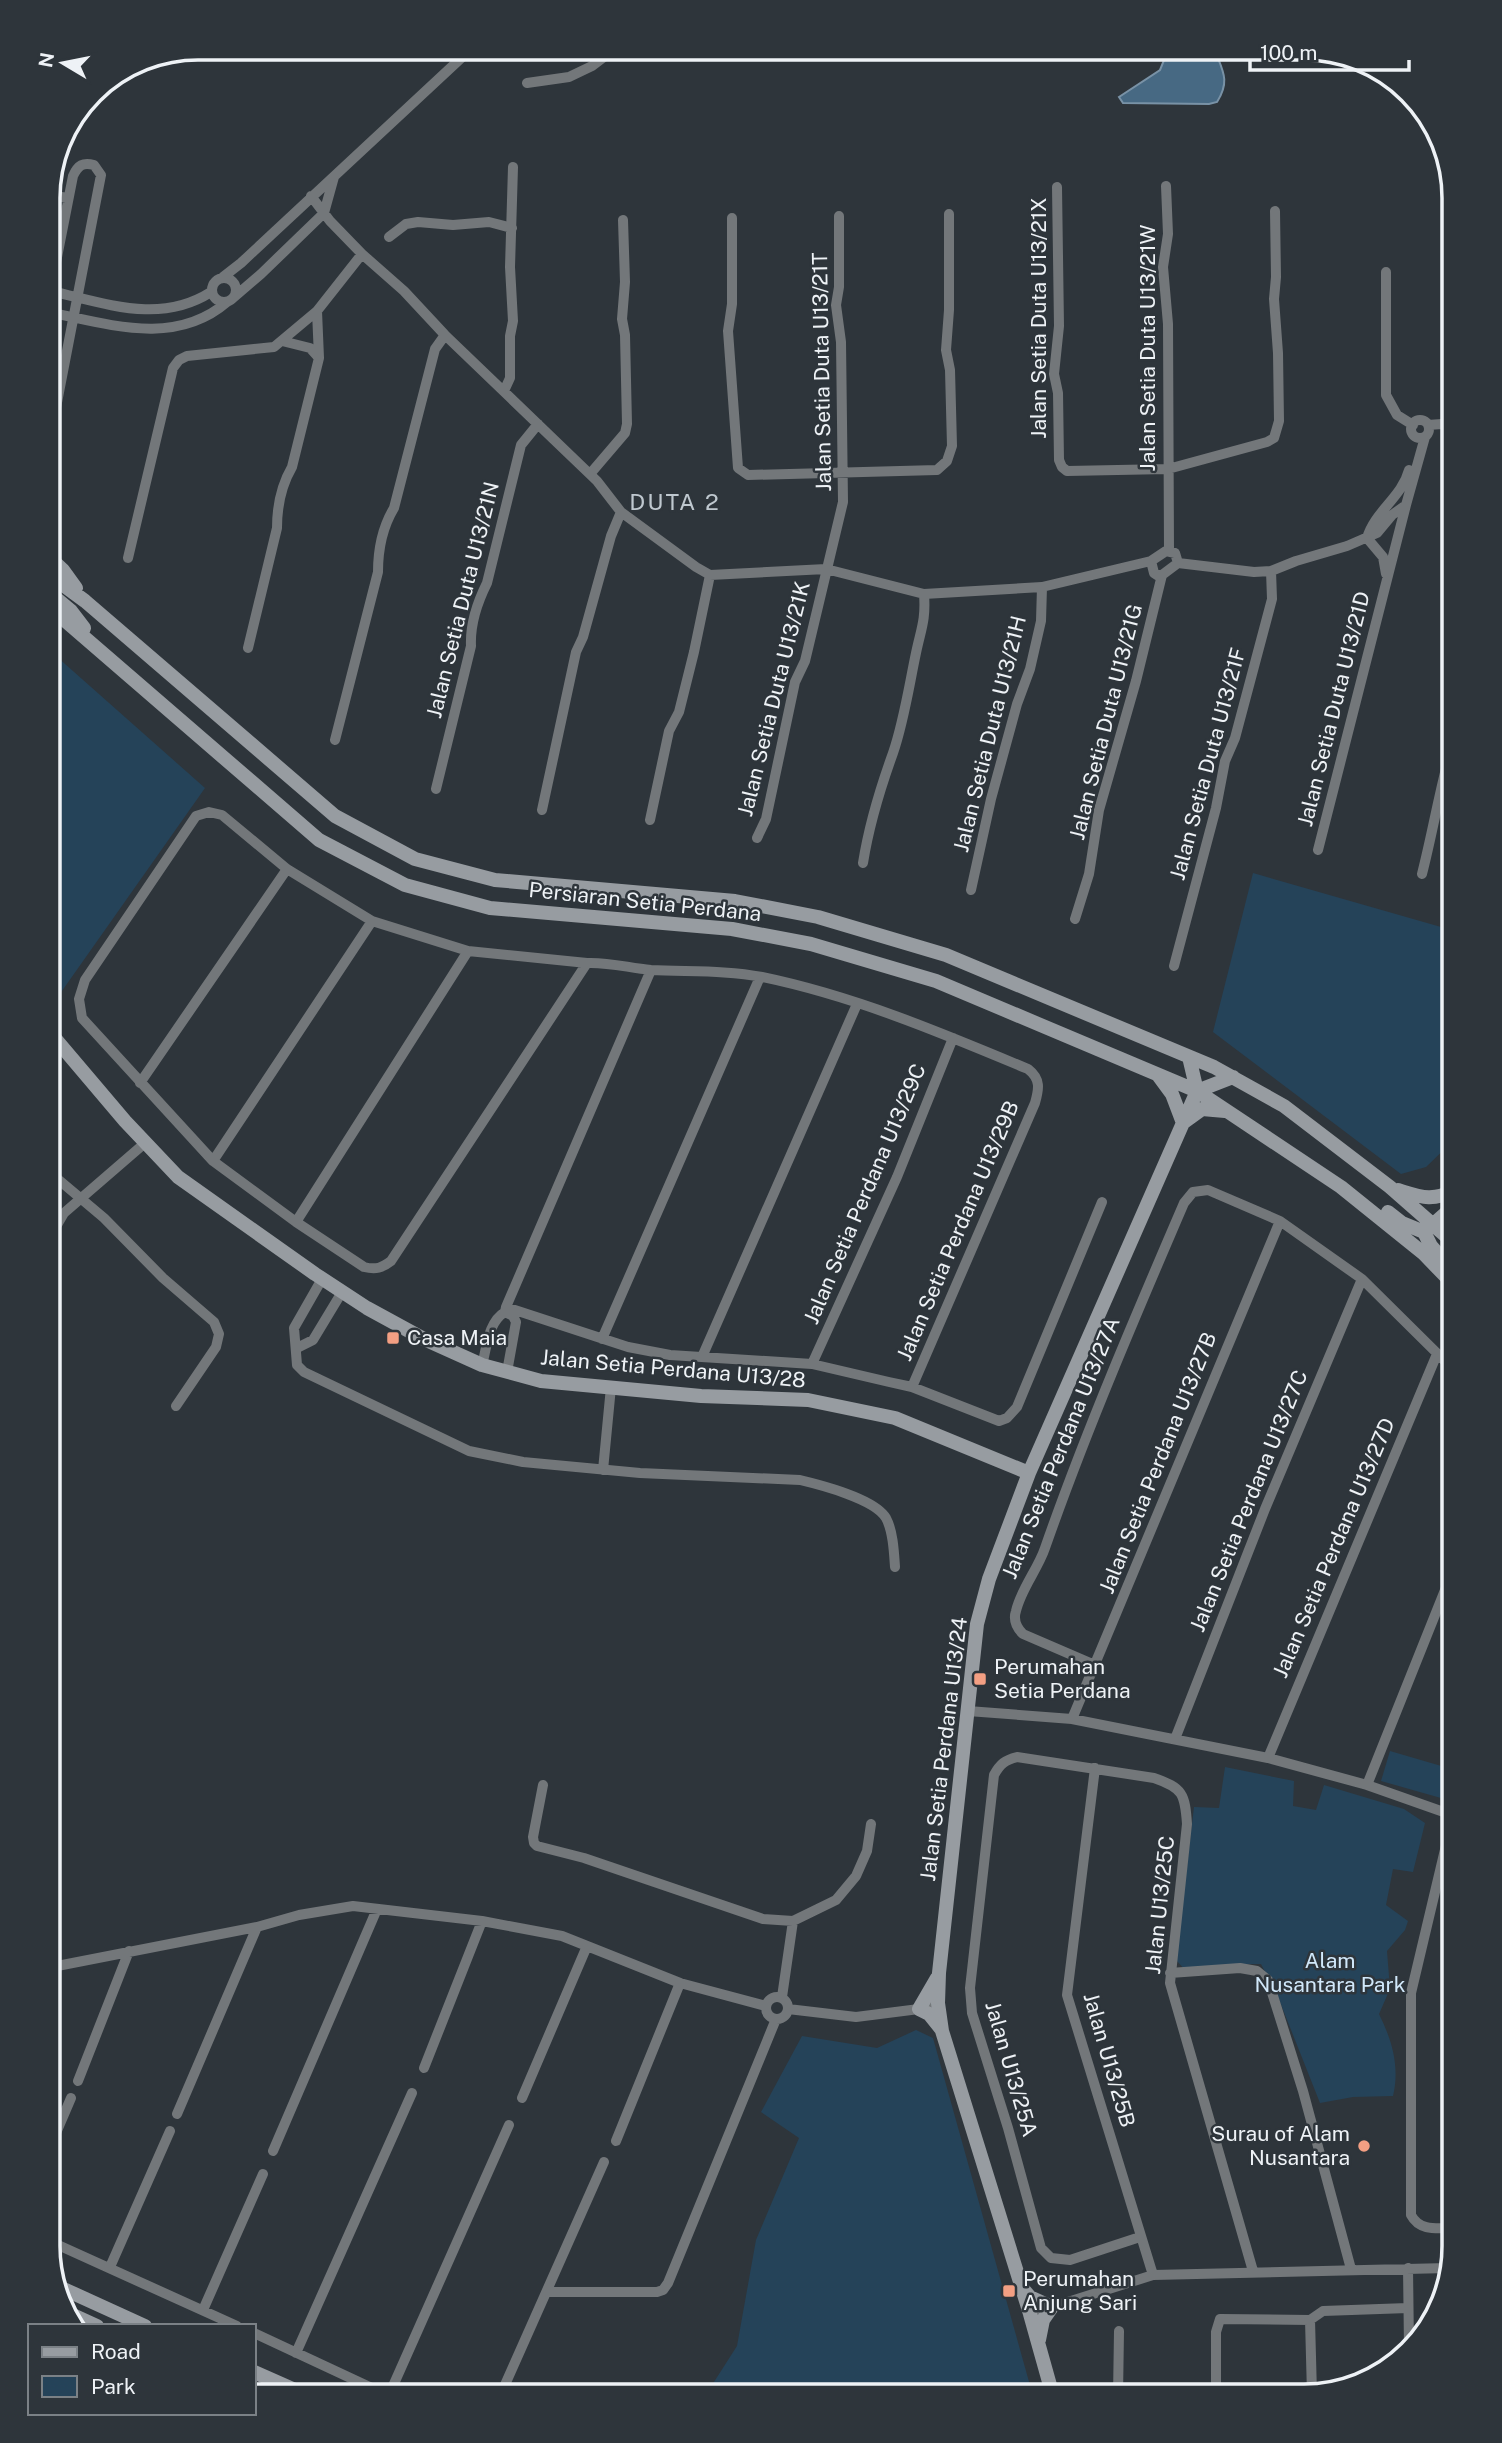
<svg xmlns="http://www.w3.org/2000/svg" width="1502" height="2443" viewBox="0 0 1502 2443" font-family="'Public Sans',sans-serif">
  <rect width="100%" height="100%" fill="#2e353b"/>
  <!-- green -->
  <path fill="#254359" d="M47 648 205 788 57 998 47 992Z
    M1253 873 1455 931V1139L1426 1167 1401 1174 1213 1032Z
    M1390 1751 1455 1770V1802L1381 1781Z
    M1225 1767 1294 1781 1293 1806 1316 1810 1324 1785 1404 1809 1425 1823 1413 1872 1393 1869 1386 1905 1408 1921 1405 1930 1387 1951 1390 1989 1379 2014C1392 2040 1400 2067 1393 2096L1353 2097 1320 2103 1278 1997 1261 1964H1227L1187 1972 1176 1960 1194 1807 1219 1808Z
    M916 2030 933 2038 1033 2396H705L737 2346 756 2240 799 2138 761 2112 802 2036 877 2048Z"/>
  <!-- water -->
  <path fill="#476983" stroke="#7992a6" stroke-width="2" d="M1169 48H1214C1222 70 1231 80 1217 102L1209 104 1123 103 1119 97 1160 70Z"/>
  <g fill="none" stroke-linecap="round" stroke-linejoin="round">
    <!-- street -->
    <path stroke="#73777a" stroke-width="10" d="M527 83 569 77 592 66 617 47
      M1166 186 1168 234 1163 267 1168 324 1169 551
      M1057 187 1059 326 1054 374 1058 393 1059 460 1062 467 1067 471 1168 469 1267 442 1274 438 1279 421 1278 353 1274 299 1276 277 1275 211
      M48 195 68 198
      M311 196 330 221 362 254 404 291 445 335 597 481 621 512 696 567 710 575 826 569 924 594 1042 587 1151 561
      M48 217 64 220
      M732 218V304L728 331 738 468 748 475 937 470 947 461 952 446 950 370 946 350 949 310V214
      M389 237 406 224 418 222 453 225 489 222 512 228
      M1386 272V395L1397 415 1413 425
      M223 277 241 263 473 47
      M212 290a12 12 0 1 1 24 0a12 12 0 1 1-24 0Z
      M50 291C106 303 159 325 211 292
      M233 298 261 274 324 213 334 177
      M48 312C108 324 175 347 227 302
      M282 341 310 348 319 358
      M504 391 510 378V336L513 321 510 267 513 167
      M1411 429a9 9 0 1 1 18 0a9 9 0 1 1-18 0Z
      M1428 425 1442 424 1455 427
      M48 449 101 175 94 165C83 162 78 165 73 176L48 303
      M590 474 625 433 627 424 625 335 622 319 625 282 623 220
      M1367 538C1375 511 1402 497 1409 470
      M1367 538 1383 557 1386 574
      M1166 551 1175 553 1178 563 1162 575H1157L1154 573 1151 561Z
      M128 558 173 368 179 360 187 356 274 347 317 311 362 254
      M1178 563 1254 572 1271 571 1296 561 1347 546 1377 533 1392 515 1406 505 1425 437
      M248 648 277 528C277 506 281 486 292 467L319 358 317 311
      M335 740 378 572C378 548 382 528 394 508L435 349 445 335
      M436 789 471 646C470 624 477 603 487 583L521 445 538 424
      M542 810 576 652 583 637 611 536 621 512
      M650 820 669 731 679 712 694 652 710 575
      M757 838 766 819 795 682 805 661 843 502 841 342 836 305 839 287V216
      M1318 850 1406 505
      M863 863C869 825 880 789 893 753 904 721 909 686 916 653 921 629 926 620 924 594
      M1422 874C1434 827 1441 781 1455 735
      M971 890 991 799 1017 704 1030 669 1041 621 1042 587
      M1075 919 1089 874 1099 810 1136 681 1162 575
      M587 963 391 1261C382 1268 376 1270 364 1267L296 1222 213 1161 82 1018 79 999 85 980 196 816 209 812 222 815 287 869 372 921 468 951 587 963C609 962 629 968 651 970 687 972 726 970 762 977 854 996 942 1033 1028 1069 1041 1079 1039 1089 1035 1103L912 1387
      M1174 966 1216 808 1225 761 1235 738 1272 599 1271 571
      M140 1083 287 869
      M213 1161 372 921
      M47 1170 104 1218 163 1278 214 1322 219 1334 216 1347 176 1406
      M296 1222 468 951
      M47 1242 64 1213 145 1143
      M322 1279 294 1328 297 1365 304 1372 469 1451 523 1462 640 1473 800 1480C821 1485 875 1499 886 1518 893 1531 894 1552 895 1567
      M506 1307 651 970
      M505 1312 513 1316 516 1322 507 1372
      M602 1339 760 977
      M297 1348 313 1340 342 1292
      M702 1357 857 1004
      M812 1364 897 1177 953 1038
      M482 1365C487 1347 488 1322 505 1312L506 1307 628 1347 670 1355 812 1364 889 1382 912 1387 999 1421 1007 1418 1017 1407 1102 1202
      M603 1470 611 1387
      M1095 1665 1023 1634C1016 1627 1013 1620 1016 1611 1021 1589 1038 1569 1045 1548 1086 1431 1135 1317 1184 1203L1193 1192 1208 1190 1280 1221 1362 1279 1455 1371
      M968 1711 1072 1719 1268 1758 1367 1785 1455 1816
      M1072 1719 1280 1221
      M1175 1739 1265 1509 1362 1279
      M1268 1758 1437 1354
      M1095 1768 1067 1995 1153 2275
      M543 1785 533 1837 534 1843 537 1846 584 1858 763 1919 793 1921 836 1900 856 1876 867 1851 871 1824
      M1367 1785 1455 1565
      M1453 1816 1411 1993V2215C1420 2232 1438 2228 1455 2228
      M47 1968 257 1927
      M1170 1973 1240 1968 1257 1971 1268 1980 1303 2091 1351 2269
      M766 2008a11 11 0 1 1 22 0a11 11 0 1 1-22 0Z
      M782 1997 793 1921
      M788 2009 856 2017 919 2009 938 2003
      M424 2068 482 1921
      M78 2081 129 1951
      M522 2098 587 1946
      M177 2114 257 1927 299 1915 353 1906 482 1921 562 1936 680 1983 766 2006
      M616 2141 680 1983
      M273 2151 377 1909
      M47 2154 71 2098
      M1140 2237 1070 2260 1051 2258 1041 2248 1008 2128 972 2013 970 1988 994 1775C1000 1764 1005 1760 1017 1757L1154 1778C1183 1788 1185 1794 1187 1824L1170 1983 1253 2271
      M47 2240 237 2326
      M110 2267 170 2131
      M1408 2268 1409 2347
      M547 2292H657L663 2290 668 2283 776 2019
      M203 2310 263 2174
      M1030 2314 1153 2275 1448 2268
      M1310 2320 1312 2394
      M254 2333 389 2396
      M296 2353 412 2093
      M389 2395 509 2125
      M500 2396 604 2162
      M1118 2396 1119 2331
      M1216 2396V2332L1220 2319 1310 2320 1323 2311 1408 2308"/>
    <!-- secondary -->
    <path stroke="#979ca1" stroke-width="14" d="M47 555 63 570 76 588
      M47 573 85 601 335 816 415 859 495 880 735 901 818 917 946 955 1214 1067 1284 1106 1390 1187 1455 1244
      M47 591 71 611 84 628
      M47 605 319 840 405 885 490 908 732 929 811 944 936 981 1197 1091 1341 1187 1423 1253 1455 1286
      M47 1029 125 1121 178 1177 315 1274 367 1308 422 1338 482 1365 541 1381 701 1396 808 1400 895 1418 1029 1473
      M1189 1057 1197 1091
      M1158 1075 1172 1094 1183 1123
      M1197 1091 1233 1077
      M1184 1122 1202 1109 1225 1111
      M1398 1190C1421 1197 1432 1202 1455 1190
      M1388 1212 1402 1223 1424 1232 1431 1246 1455 1273
      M1428 1229 1455 1205
      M937 1978 919 2009 929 2014 941 2029
      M57 2286 145 2326
      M1023 2289 1030 2297 1052 2307 1043 2320 1039 2340
      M62 2310 97 2326
      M254 2372 306 2395
      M1053 2396 1030 2314 942 2031 938 2003 939 1973 977 1624 989 1579 1029 1473 1197 1091"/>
  </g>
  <!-- markers -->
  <g fill="#f39f83" stroke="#2e353b" stroke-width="2.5">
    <rect x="386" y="1331" width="14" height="14" rx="3.5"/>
    <rect x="973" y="1672" width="14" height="14" rx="3.5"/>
    <circle cx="1364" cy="2146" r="7"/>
    <rect x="1002" y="2284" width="14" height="14" rx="3.5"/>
  </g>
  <g text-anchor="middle" stroke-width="5" stroke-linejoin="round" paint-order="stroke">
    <!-- street labels -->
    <g font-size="21" fill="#eef2f6" stroke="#2e353b">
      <text transform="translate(1039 318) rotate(-90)" y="7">Jalan Setia Duta U13/21X</text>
      <text transform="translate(1148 348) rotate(-90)" y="7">Jalan Setia Duta U13/21W</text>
      <text transform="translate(822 372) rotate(-91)" y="7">Jalan Setia Duta U13/21T</text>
      <text transform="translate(463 600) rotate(-76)" y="7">Jalan Setia Duta U13/21N</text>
      <text transform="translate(774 699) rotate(-76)" y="7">Jalan Setia Duta U13/21K</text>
      <text transform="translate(1334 709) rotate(-76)" y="7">Jalan Setia Duta U13/21D</text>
      <text transform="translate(1106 722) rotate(-76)" y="7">Jalan Setia Duta U13/21G</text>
      <text transform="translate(990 734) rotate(-76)" y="7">Jalan Setia Duta U13/21H</text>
      <text transform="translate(1208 764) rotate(-75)" y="7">Jalan Setia Duta U13/21F</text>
      <text transform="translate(645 902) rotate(6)" y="7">Persiaran Setia Perdana</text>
      <text transform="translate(865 1194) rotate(-67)" y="7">Jalan Setia Perdana U13/29C</text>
      <text transform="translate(958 1231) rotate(-67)" y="7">Jalan Setia Perdana U13/29B</text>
      <text transform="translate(673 1369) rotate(5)" y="7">Jalan Setia Perdana U13/28</text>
      <text transform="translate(1061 1448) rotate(-68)" y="7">Jalan Setia Perdana U13/27A</text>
      <text transform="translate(1158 1463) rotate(-68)" y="7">Jalan Setia Perdana U13/27B</text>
      <text transform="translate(1249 1501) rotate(-68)" y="7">Jalan Setia Perdana U13/27C</text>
      <text transform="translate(1334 1548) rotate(-67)" y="7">Jalan Setia Perdana U13/27D</text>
      <text transform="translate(944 1749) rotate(-83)" y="7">Jalan Setia Perdana U13/24</text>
      <text transform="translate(1160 1905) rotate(-84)" y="7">Jalan U13/25C</text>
      <text transform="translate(1109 2060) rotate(74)" y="7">Jalan U13/25B</text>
      <text transform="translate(1011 2069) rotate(74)" y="7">Jalan U13/25A</text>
    </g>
    <!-- poi labels -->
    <g font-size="21" fill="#eef2f6" stroke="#2e353b" text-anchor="start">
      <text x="407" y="1345">Casa Maia</text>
      <text x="994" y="1674">Perumahan<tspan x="994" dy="24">Setia Perdana</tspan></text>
      <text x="1350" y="2141" text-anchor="end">Surau of Alam<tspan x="1350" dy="24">Nusantara</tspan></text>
      <text x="1023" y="2286">Perumahan<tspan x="1023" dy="24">Anjung Sari</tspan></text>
    </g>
    <!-- park labels -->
    <g font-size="21" fill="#d1e8fa" stroke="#2e353b">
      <text x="1330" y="1968">Alam<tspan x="1330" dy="24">Nusantara Park</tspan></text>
    </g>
    <!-- neighbourhood labels -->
    <g font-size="23" letter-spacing="2" fill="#bfc8cf" stroke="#2e353b">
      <text x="675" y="510">DUTA 2</text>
    </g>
  </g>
  <!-- crop -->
  <path d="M0 0H1502V2443H0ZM198 60H1304A138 138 0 0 1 1442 198V2246A138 138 0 0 1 1304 2384H198A138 138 0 0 1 60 2246V198A138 138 0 0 1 198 60Z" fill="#2e353b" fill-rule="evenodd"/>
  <path fill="none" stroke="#eef2f6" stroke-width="3.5" d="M198 60H1304A138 138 0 0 1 1442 198V2246A138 138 0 0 1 1304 2384H198A138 138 0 0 1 60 2246V198A138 138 0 0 1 198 60Z"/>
  <!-- legend -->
  <rect x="28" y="2324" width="228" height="91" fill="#2e353b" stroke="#7b8186" stroke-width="2"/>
  <rect x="42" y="2347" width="35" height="10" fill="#979ca1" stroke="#7b8186" stroke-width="2"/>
  <text x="91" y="2359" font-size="21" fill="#eef2f6">Road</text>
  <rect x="42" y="2376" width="35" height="21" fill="#254359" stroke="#7b8186" stroke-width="2"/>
  <text x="91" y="2394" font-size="21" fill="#eef2f6">Park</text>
  <!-- north arrow -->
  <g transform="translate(63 63) rotate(280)" stroke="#2e353b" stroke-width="5" paint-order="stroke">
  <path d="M0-5L12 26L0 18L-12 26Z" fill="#eef2f6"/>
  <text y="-10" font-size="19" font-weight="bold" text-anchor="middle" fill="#eef2f6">N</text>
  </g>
  <!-- scale -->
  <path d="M1250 60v10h159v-10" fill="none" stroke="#eef2f6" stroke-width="3.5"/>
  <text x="1260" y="60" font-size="21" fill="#eef2f6" stroke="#2e353b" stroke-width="5" paint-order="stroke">100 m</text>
</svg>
